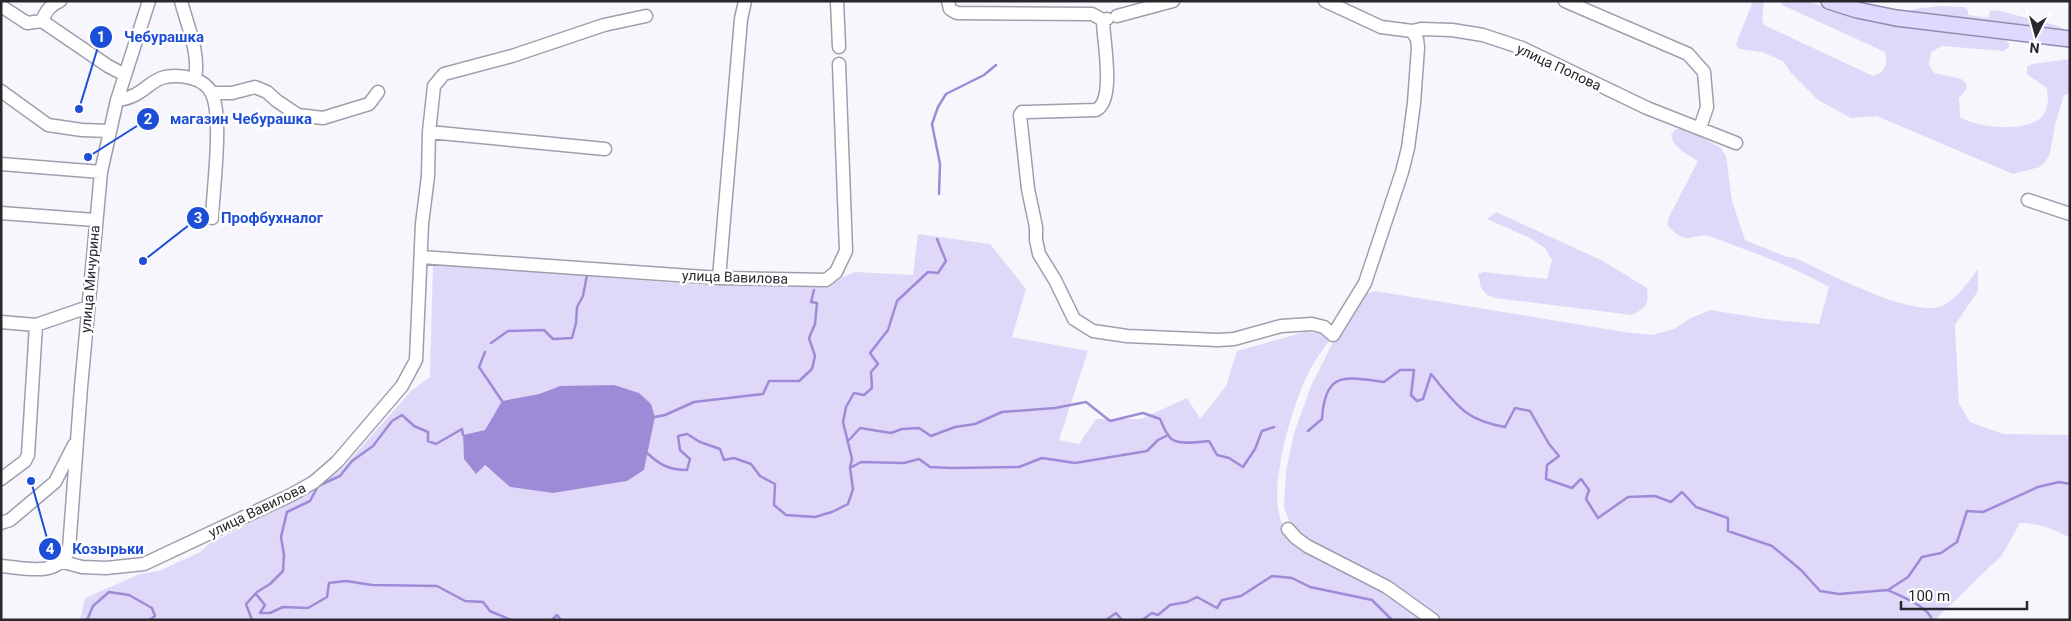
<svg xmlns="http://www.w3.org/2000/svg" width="2071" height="621" viewBox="0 0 2071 621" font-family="Roboto,sans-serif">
  <rect width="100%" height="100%" fill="#f7f6fd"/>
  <!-- green -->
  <path fill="#dfd8f8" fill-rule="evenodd" d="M1753 1H1764L1762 20 1764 25 1873 76C1884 73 1889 64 1885 52L1782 5V1H1806L1855 17 1925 30 2004 40 2009 43V47L2004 51 1942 46 1931 52 1929 65 1934 73 1961 79 1966 83 1967 88 1959 98 1960 117C1976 128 2032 134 2044 114 2049 107 2048 96 2047 88L2027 74V67L2032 64 2070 59V93L2064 95 2055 125 2050 153 2046 161 2040 167 2013 174 1877 116 1851 118 1818 100 1791 73 1783 61 1762 52 1739 49 1736 44Z
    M1940 6 1964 7 1968 10V15L1988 18 1990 11 1996 10 2058 26 2062 28 2065 34 1899 15 1915 9Z
    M1676 129H1685L1720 147 1726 156 1732 201 1745 240 1787 257H1793C1822 270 1916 321 1944 305 1958 297 1969 281 1978 269V291L1955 325 1959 404 1970 422 2003 434 2070 435V538C2053 529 2039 523 2020 523L2002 555 1935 620H1439L1293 530 1284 508 1286 471 1294 433 1311 386 1334 340 1364 294 1375 291 1624 332 1652 335 1674 329 1691 318 1710 310 1766 319 1819 324 1829 287C1792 266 1752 252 1712 237 1691 230 1691 250 1667 225L1669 217 1698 161C1687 154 1673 148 1671 135Z
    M1496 212 1601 260 1647 288C1649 305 1647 307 1632 315L1495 298 1487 295 1481 288 1478 274 1484 272 1547 279 1552 260 1545 248 1530 238 1487 219Z
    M918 234 990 244 1026 289 1012 337 1088 351 1059 440 1079 444 1096 419H1141L1187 398 1200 419 1226 386 1237 351 1305 332 1333 335C1326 346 1316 358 1310 370 1293 402 1273 472 1278 508 1279 516 1282 523 1284 531L1382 587 1428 620H80L85 598 140 574 159 571 200 552 209 544 308 494 342 469 411 391 430 377 433 263 581 274 598 277 701 285 826 284 855 272 913 275ZM560 386 655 417 644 470 627 481 552 493 510 487 484 465 476 474 464 459 463 435 485 430 502 401 539 394Z"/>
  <!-- water -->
  <path fill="#9e8bd7" d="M614 385 639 393 651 404 655 417 644 470 627 481 553 493 510 487 485 465 476 474 464 459 463 435 485 430 502 401 539 394 560 386Z"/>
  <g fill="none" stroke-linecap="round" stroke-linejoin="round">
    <!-- stream -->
    <path stroke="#9e8bd7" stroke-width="2.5" d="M939 194 940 164 932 124 938 107 946 94 984 75 996 65
      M491 343 508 331 544 330 553 339 572 338 576 323 577 307 583 296 587 275
      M485 352 479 367 502 401
      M655 417 665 415 694 402 763 394 769 381H799L812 369 815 356 809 338 815 324 817 303 811 302 814 290
      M1308 431 1322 419C1325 370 1345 377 1384 382L1400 370H1414L1411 395 1417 401 1423 399 1431 374C1456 404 1464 420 1505 427L1515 408 1530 411 1549 444 1559 456 1547 465 1546 479 1572 488 1581 479 1589 490 1586 499 1598 518 1628 497 1655 496 1671 502 1682 492 1696 507 1728 518V531L1772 546 1801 570 1820 591 1839 594 1888 590 1908 577 1922 557 1941 553 1957 542 1967 511 1983 512 2038 487 2059 482 2070 484
      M849 440 860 428 891 433 902 429 919 428 931 436 955 427 975 424 1002 412 1055 408 1086 402 1110 421 1143 413 1160 419C1163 425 1166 436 1173 440 1182 445 1199 442 1209 441L1217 455 1229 458 1243 467 1255 449 1262 431 1274 427
      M647 453C660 465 669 470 687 470L690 459 680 450 678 436 687 434 700 442 720 449 724 460 734 458 751 464 760 476 775 484 774 505 786 515 815 517 832 512 848 504 853 489 850 468 852 459 843 422 846 407 854 393 864 395 872 388 871 372 878 364 870 353 888 330 897 301 928 272 938 273 946 261 937 239
      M850 468 861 462 904 463 919 459 930 467 952 468 1019 467 1042 458 1075 463 1147 451 1158 440 1168 435
      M1888 590C1900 596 1928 606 1932 620
      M256 594 265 605 260 613H270L283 607 308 608 327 597 329 583 346 581 372 585 437 586 465 601 483 602 490 611 511 620
      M87 620 93 606 109 592 129 595 152 608 155 616 149 620
      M252 620 246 604 257 592 270 584 283 571 284 555 281 537 287 512 310 501 318 486 340 476 352 461 373 446 392 421 402 415 414 426 428 432V441L436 444 462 429 463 435
      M552 620 557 615 561 620
      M1106 620 1116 613 1122 620
      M1142 620 1152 613 1158 615 1170 605 1187 602 1197 597 1217 608 1222 600 1241 596 1272 576 1292 578 1310 587 1372 600 1392 620"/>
    <!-- minor casing -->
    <g stroke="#a09dad" stroke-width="15">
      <path id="minor" d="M181 1C187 25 200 53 195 78
        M837 1 839 47
        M948 1 950 9 957 13 1092 14 1103 20 1107 19
        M1325 1 1381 27 1412 31 1421 29 1452 30 1483 35 1522 48 1647 108 1736 143
        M1565 1 1688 54 1704 72 1707 107 1700 128
        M1 6 27 23 42 21 108 66 125 75
        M1117 16 1173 1
        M1103 20C1103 40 1116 100 1096 110L1027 112H1022L1020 115 1028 189 1036 227V240L1039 254 1055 280 1074 319 1093 331 1127 336 1218 340 1234 339 1281 326 1312 324 1324 327 1333 335 1365 283 1402 172 1408 148 1414 103 1418 48 1417 39 1412 31
        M42 21C46 11 50 5 60 1
        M1 91 48 125 82 130 110 131
        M212 93H232L255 87 267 92 277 101 298 115 323 118 369 104 378 92
        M117 100C142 98 149 80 165 77 182 74 205 78 212 94 223 118 213 190 212 218
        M429 132 605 149
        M1 164 101 172
        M2028 200 2070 214
        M1 213 95 220
        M421 257 719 278 826 280 836 272 846 251 839 64
        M719 278 741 19 745 1
        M1 322 36 325 88 307
        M1 479 25 461 28 455 36 325
        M1 523 10 520 55 482 74 445
        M1288 529 1296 538 1307 546 1387 587 1433 620
        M63 562 82 567 106 568 144 564 291 495 314 482 337 462 402 386 416 360 422 224 428 176 429 132 434 86 444 74 512 56 604 25 646 16
        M1 566C27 568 58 578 69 549L81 387 101 172 117 100 149 1"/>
    </g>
    <!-- major casing -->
    <g stroke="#938ab3" stroke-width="18">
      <path id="major" d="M1829 1 1857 10 1896 18 2070 39"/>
    </g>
    <!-- minor -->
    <use href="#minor" stroke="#fff" stroke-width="12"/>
    <!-- major -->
    <use href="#major" stroke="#e1d9fd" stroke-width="15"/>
  </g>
  <g text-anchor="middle" stroke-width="5" stroke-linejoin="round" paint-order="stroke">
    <!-- street labels -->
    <g font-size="14" fill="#28272d" stroke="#fff">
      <text transform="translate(1559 67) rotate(25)" y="5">улица Попова</text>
      <text transform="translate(735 277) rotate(2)" y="5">улица Вавилова</text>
      <text transform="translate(90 279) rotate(-85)" y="5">улица Мичурина</text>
      <text transform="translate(257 510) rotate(-26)" y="5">улица Вавилова</text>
    </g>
  </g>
  <!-- callouts -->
  <path fill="none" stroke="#1d4ed8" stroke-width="2" d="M79 109L101 37M88 157L148 119M143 261L198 218M31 481L50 549"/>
  <g fill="#1d4ed8" stroke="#fff" stroke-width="2">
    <circle cx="79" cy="109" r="5"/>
    <circle cx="88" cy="157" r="5"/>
    <circle cx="143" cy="261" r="5"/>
    <circle cx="31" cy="481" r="5"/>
    <circle cx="101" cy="37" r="12"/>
    <circle cx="148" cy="119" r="12"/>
    <circle cx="198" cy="218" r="12"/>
    <circle cx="50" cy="549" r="12"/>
  </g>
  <g font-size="15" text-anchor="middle" font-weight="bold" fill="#fff">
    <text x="101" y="42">1</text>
    <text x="148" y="124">2</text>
    <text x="198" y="223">3</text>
    <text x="50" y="554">4</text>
  </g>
  <g font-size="15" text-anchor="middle" font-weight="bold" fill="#1d4ed8" stroke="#fff" stroke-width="5" stroke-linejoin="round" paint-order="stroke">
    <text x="164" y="42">Чебурашка</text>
    <text x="241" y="124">магазин Чебурашка</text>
    <text x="272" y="223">Профбухналог</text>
    <text x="108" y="554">Козырьки</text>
  </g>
  <!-- border -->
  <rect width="2071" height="621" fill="none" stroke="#28272d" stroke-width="5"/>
  <!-- north arrow -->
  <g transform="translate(2036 35) rotate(186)" stroke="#ffffff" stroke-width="4" paint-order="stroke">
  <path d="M0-4L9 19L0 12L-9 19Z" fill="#28272d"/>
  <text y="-8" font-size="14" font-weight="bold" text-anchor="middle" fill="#28272d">N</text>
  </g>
  <!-- scale -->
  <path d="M1901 601v8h126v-8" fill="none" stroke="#28272d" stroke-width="2.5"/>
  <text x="1908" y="601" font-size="15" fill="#28272d" stroke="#ffffff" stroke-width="4" paint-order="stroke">100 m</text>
</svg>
